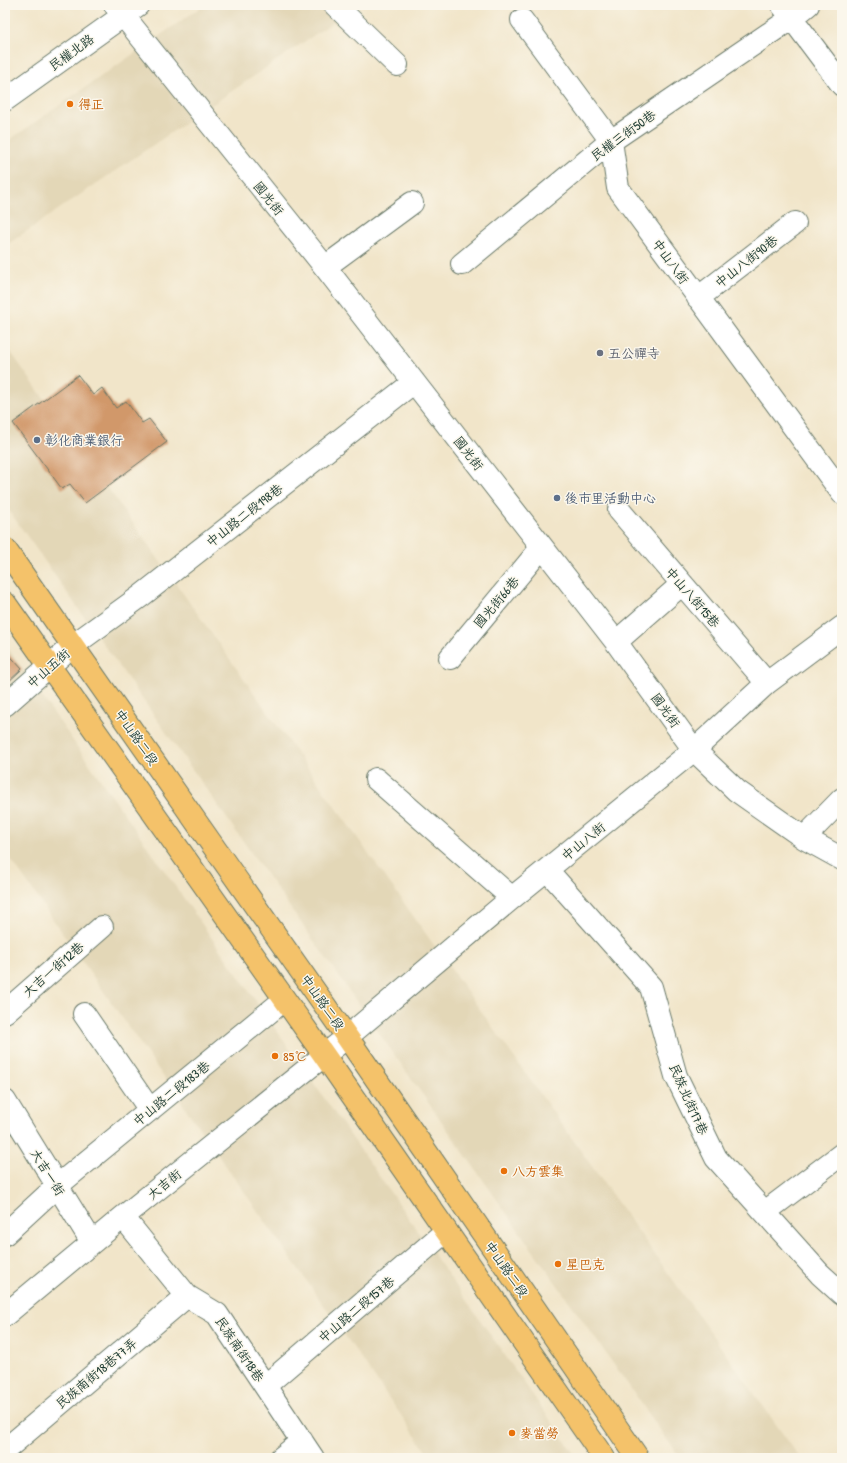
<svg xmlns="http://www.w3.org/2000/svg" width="847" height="1463" viewBox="0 0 847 1463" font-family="'Patrick Hand','LXGW WenKai TC',sans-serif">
  <rect width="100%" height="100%" fill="#fbf7ec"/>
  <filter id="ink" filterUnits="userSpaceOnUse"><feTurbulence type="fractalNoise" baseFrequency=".025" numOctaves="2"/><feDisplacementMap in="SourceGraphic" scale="8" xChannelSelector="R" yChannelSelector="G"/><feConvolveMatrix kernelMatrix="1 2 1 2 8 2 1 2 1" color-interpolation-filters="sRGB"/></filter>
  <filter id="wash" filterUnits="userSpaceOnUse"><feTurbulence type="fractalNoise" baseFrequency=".012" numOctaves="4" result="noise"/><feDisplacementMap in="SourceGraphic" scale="16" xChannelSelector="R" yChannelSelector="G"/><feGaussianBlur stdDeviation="0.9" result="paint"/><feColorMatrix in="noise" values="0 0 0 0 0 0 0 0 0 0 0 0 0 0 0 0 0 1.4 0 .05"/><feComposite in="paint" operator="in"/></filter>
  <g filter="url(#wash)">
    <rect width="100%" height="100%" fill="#f1e5c9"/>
    <!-- built -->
    <path fill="#e3d7b7" d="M204 5H358L5 246V143Z
      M5 344 800 1458H680L5 505Z
      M5 644 577 1458H431L5 851Z"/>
    <g id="blocks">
      <!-- building -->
      <path fill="#d1986b" d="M78 375 93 395 102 388 116 408 126 401 142 423 149 419 167 442 85 503 70 484 62 489 13 423Z
        M5 650 22 669 5 685Z"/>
    </g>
  </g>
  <g filter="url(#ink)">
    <use href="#blocks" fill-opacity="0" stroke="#687868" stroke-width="1"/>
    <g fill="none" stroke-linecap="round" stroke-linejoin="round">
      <!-- minor casing -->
      <g stroke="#687868" stroke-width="24">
        <path id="minor" d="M115 5 325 267 414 382 616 642 694 750 737 791 804 838 842 859
          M335 5 397 65
          M782 5 842 85
          M522 20 611 141 618 188 842 493
          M5 100 138 5
          M462 264 611 141 792 18 808 5
          M325 267 412 203
          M698 298 795 223
          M619 510 767 683
          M616 642 682 584
          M450 658 542 547
          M5 705 72 646 141 596 414 382
          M376 779 512 898
          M804 838 842 799
          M547 870 651 987 676 1076 716 1158 820 1274 842 1294
          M5 1012 102 927
          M84 1014 150 1110
          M5 1101 92 1242
          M765 1212 842 1154
          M123 1217 187 1296 217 1314 313 1458
          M5 1234 57 1186 284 1000
          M5 1315 123 1217 347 1037 512 898 694 750 767 683 842 627
          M265 1386 446 1231
          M5 1450 187 1296
          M281 1458 302 1441"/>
      </g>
      <!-- major casing -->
      <g stroke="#687868" stroke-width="24">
        <path id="major" d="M5 549 347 1037 638 1458
          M5 603 324 1055 604 1458"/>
      </g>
      <!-- minor -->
      <use href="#minor" stroke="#fff" stroke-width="22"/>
      <!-- major -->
      <use href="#major" stroke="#f4c26a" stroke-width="22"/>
    </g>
  </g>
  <!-- markers -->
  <g fill="#e8710a" stroke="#fbf7ec" stroke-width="1.5">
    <circle cx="70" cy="104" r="4"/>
    <circle cx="275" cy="1056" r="4"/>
    <circle cx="504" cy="1171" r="4"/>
    <circle cx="558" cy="1264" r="4"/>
    <circle cx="512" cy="1433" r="4"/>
  </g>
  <circle fill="#6b7280" stroke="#fbf7ec" stroke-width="1.5" cx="600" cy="353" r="4"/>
  <g fill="#5c6f8a" stroke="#fbf7ec" stroke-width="1.5">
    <circle cx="37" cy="440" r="4"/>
    <circle cx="557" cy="498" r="4"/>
  </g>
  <g text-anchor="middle" stroke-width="3" stroke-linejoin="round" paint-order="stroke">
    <!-- street labels -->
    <g font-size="13" fill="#1f3d34" stroke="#fbf7ec">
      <text transform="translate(71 52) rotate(-36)" y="5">民權北路</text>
      <text transform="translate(623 135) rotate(-36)" y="5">民權三街50巷</text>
      <text transform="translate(269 198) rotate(51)" y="5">國光街</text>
      <text transform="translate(671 261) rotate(54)" y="5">中山八街</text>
      <text transform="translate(746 261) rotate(-38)" y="5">中山八街90巷</text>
      <text transform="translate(469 453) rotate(52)" y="5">國光街</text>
      <text transform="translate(244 515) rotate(-38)" y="5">中山路二段198巷</text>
      <text transform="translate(693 597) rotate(49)" y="5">中山八街15巷</text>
      <text transform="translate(496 602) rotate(-50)" y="5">國光街66巷</text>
      <text transform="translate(48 668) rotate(-41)" y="5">中山五街</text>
      <text transform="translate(666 710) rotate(54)" y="5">國光街</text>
      <text transform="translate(137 737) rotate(55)" y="5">中山路二段</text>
      <text transform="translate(583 841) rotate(-39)" y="5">中山八街</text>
      <text transform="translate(53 969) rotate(-41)" y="5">大吉一街12巷</text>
      <text transform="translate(323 1002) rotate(55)" y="5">中山路二段</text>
      <text transform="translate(171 1093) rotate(-39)" y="5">中山路二段183巷</text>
      <text transform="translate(689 1099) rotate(66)" y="5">民族北街17巷</text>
      <text transform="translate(48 1172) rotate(58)" y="5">大吉一街</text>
      <text transform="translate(164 1184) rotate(-39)" y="5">大吉街</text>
      <text transform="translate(507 1269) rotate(55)" y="5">中山路二段</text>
      <text transform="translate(356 1309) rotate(-40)" y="5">中山路二段157巷</text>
      <text transform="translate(240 1349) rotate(56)" y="5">民族南街18巷</text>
      <text transform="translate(96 1373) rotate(-40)" y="5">民族南街18巷77弄</text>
    </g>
    <!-- food labels -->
    <g font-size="13" fill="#c56008" stroke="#fbf7ec" text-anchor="start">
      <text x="78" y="109">得正</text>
      <text x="283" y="1061">85℃</text>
      <text x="512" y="1176">八方雲集</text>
      <text x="566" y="1269">星巴克</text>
      <text x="520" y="1438">麥當勞</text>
    </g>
    <!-- worship labels -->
    <g font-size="13" fill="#5b616d" stroke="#fbf7ec" text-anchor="start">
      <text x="608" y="358">五公禪寺</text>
    </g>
    <!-- service labels -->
    <g font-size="13" fill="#4e5e75" stroke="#fbf7ec" text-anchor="start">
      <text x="45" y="445">彰化商業銀行</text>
      <text x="565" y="503">後市里活動中心</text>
    </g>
  </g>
  <!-- margin -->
  <rect width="847" height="1463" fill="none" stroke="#fbf7ec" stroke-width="20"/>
</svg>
